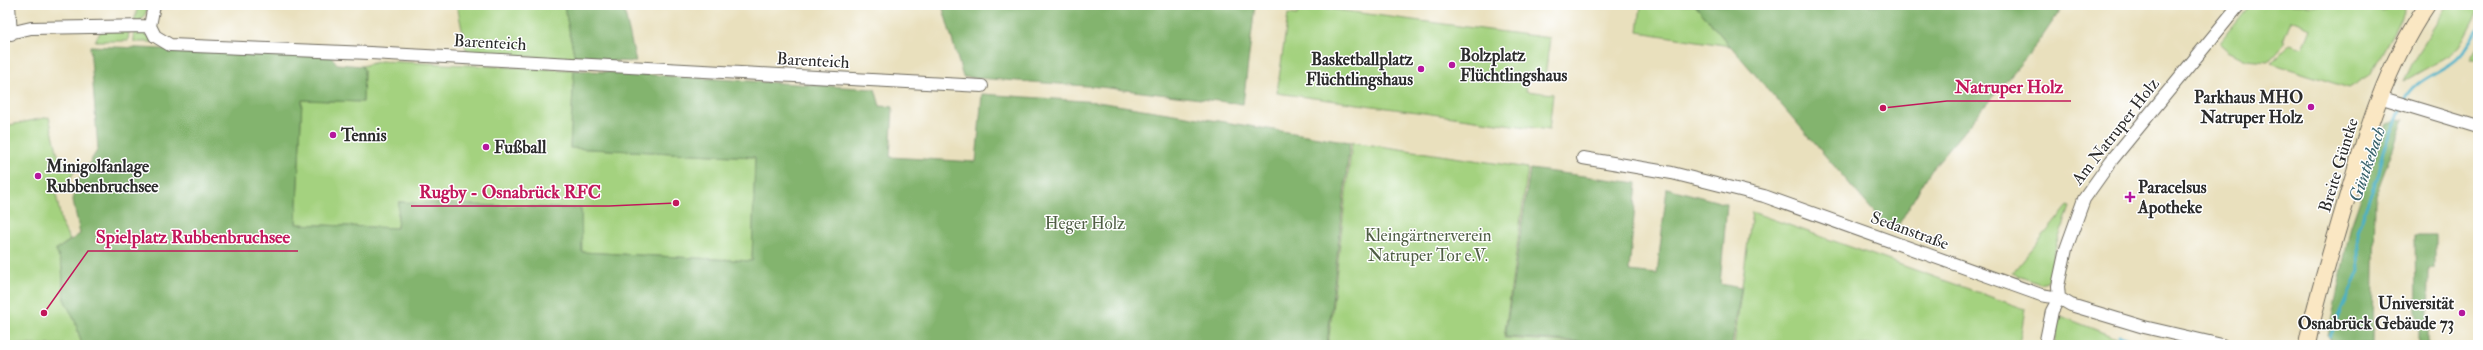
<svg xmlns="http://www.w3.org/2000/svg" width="2483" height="350" viewBox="0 0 2483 350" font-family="'IM FELL Double Pica',serif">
  <rect width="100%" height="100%" fill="#fff"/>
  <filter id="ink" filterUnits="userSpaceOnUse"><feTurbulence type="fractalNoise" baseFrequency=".025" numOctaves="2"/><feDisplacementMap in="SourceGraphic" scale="8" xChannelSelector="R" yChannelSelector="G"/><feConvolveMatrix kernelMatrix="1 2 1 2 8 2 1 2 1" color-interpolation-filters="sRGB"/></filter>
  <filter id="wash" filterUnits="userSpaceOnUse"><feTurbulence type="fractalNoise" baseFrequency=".012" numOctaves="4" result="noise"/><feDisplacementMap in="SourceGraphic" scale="16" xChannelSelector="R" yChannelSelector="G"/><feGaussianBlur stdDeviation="0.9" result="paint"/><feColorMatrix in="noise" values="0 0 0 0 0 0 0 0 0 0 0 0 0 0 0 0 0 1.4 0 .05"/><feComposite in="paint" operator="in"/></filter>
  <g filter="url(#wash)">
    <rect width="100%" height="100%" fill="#e9e0bd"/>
    <!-- green -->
    <path fill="#a4d27f" stroke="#687e55" d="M138 5H149L143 19 134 22Z
      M457 5H564L575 59 467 54Z
      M1299 5 1550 38 1545 77 1528 75 1526 91 1553 94 1549 130 1277 93 1288 14 1297 15Z
      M1641 5H1695L1730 46 1638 32Z
      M2250 5H2372L2383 12 2388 5H2408L2370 75 2349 88 2271 63 2290 44 2303 48 2311 28 2291 20 2283 41 2286 42 2268 62 2246 60 2228 51 2219 43Z
      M2448 5H2478V11L2459 47 2450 55 2404 81 2418 52Z
      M101 31H129L128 41H95Z
      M134 31 146 32 153 42H134Z
      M2478 45V60H2470Z
      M381 61 574 70 570 148 755 157 752 261 581 252V210L399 202 397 228 296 224 302 100 363 102 364 70 362 66Z
      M49 117 59 159 78 165 65 187 55 189 62 225 70 240 56 250 62 266 64 299 75 321 82 345H7L5 343V126Z
      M1352 142 1528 168 1504 338 1609 345H1328Z
      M2068 206 2070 207 2057 243 2047 282 2040 284 2012 273Z
      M1752 212 2025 309 2019 345H1734Z
      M2061 316 2134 345H2054Z"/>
    <!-- forest -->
    <path fill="#83b46e" stroke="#57704c" d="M564 5H623L636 62 575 59Z
      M942 5H1255L1243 104 1100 87 963 77Z
      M1695 5H2064L2038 43 1931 170 1896 229 1886 226Z
      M90 46 331 56 337 64 362 66 364 70 363 102 302 100 296 224 397 228 399 202 581 209 582 252 752 261 755 157 570 148 574 70 875 89 880 106 893 107 890 157 976 162 982 94 1098 102 1350 142 1327 345H82L75 321 64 299 62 266 56 250 80 234 73 200 76 185 98 149Z
      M2404 119 2375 197 2373 345H2334L2328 336 2351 226 2387 123Z
      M1530 169 1637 183 1629 271 1657 274 1667 188 1727 204 1720 284 1741 288 1732 345H1633L1505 337Z
      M2415 235H2435V268H2429L2428 345H2419V326L2416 312Z"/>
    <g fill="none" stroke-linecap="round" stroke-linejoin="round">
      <!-- stream -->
      <path stroke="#4ab1c8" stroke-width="3" d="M2404 102C2415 77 2439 75 2457 59 2467 50 2472 39 2478 28
        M2119 336 2146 345
        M2330 337 2359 271 2357 231 2379 173 2384 150 2402 107"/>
    </g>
  </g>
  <g filter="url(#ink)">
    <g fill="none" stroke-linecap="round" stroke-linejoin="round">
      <!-- street casing -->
      <g stroke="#6e6a5e" stroke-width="14">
        <path id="street" d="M9 5 11 34
          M150 26 154 5
          M5 34 31 28 150 26 155 36 170 45 370 53 982 86
          M2379 97 2478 127
          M1583 158 1672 173 1764 196 2041 295 2059 298 2071 305 2144 327 2222 345
          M2059 298 2058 286 2066 249 2084 199 2111 161 2239 5
          M2045 345 2052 311 2059 298"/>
      </g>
      <!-- secondary casing -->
      <g stroke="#6e6a5e" stroke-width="18">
        <path id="secondary" d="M2307 345C2315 302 2329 260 2341 218 2363 144 2383 70 2427 5"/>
      </g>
      <!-- street -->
      <use href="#street" stroke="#fff" stroke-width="12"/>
      <!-- secondary -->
      <use href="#secondary" stroke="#fae7c3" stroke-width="16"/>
    </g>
  </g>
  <!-- markers -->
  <g fill="#b5179e" stroke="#fff" stroke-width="1.5">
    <circle cx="1452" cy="65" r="4"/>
    <circle cx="1421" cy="69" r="4"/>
    <circle cx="2311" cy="107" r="4"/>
    <circle cx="333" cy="135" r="4"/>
    <circle cx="486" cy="147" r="4"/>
    <circle cx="38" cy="176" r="4"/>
    <path d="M2128 191h4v4h4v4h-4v4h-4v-4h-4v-4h4z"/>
    <circle cx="2462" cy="313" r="4"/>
  </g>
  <g text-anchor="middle" stroke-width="3" stroke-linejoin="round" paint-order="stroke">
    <!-- street labels -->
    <g font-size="17" fill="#2b2b2b" stroke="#fff">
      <text transform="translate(490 42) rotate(3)" y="6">Barenteich</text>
      <text transform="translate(813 60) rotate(3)" y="6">Barenteich</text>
      <text transform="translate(2115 131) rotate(-52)" y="6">Am Natruper Holz</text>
      <text transform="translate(2338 165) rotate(-73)" y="6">Breite Güntke</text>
      <text transform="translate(1910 230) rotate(20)" y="6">Sedanstraße</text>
    </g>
    <!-- poi labels -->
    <g font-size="17" font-weight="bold" fill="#2b2b2b" stroke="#fff" text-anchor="start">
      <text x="1460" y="61">Bolzplatz<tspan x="1460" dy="20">Flüchtlingshaus</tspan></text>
      <text x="1413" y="65" text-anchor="end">Basketballplatz<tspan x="1413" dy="20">Flüchtlingshaus</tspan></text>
      <text x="2303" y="103" text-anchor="end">Parkhaus MHO<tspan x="2303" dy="20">Natruper Holz</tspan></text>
      <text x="341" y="141">Tennis</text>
      <text x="494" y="153">Fußball</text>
      <text x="46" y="172">Minigolfanlage<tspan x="46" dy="20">Rubbenbruchsee</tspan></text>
      <text x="2138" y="193">Paracelsus<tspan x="2138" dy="20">Apotheke</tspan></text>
      <text x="2454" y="309" text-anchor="end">Universität<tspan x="2454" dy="20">Osnabrück Gebäude 73</tspan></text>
    </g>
    <!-- park labels -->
    <g font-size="17" fill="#4f5d44" stroke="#fff">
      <text x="1085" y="229">Heger Holz</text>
      <text x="1428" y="241">Kleingärtnerverein<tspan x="1428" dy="20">Natruper Tor e.V.</tspan></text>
    </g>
    <!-- water labels -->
    <g font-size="18" font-style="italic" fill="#37616a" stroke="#fff">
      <text transform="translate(2367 164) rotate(-71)" y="6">Güntkebach</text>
    </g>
  </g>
  <!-- callouts -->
  <path fill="none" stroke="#c2185b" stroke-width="1.5" d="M1883 108L1947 101H2071M676 203L609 206H411M44 313L88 251H298"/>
  <g fill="#c2185b" stroke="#fff" stroke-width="1.5">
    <circle cx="1883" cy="108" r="4"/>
    <circle cx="676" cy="203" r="4"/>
    <circle cx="44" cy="313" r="4"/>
  </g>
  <g font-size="18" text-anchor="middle" font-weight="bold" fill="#c2185b" stroke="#fff" stroke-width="3" stroke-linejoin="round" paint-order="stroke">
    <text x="2009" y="93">Natruper Holz</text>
    <text x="510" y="198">Rugby - Osnabrück RFC</text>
    <text x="193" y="243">Spielplatz Rubbenbruchsee</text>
  </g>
  <!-- margin -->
  <rect width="2483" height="350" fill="none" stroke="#fff" stroke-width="20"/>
</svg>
